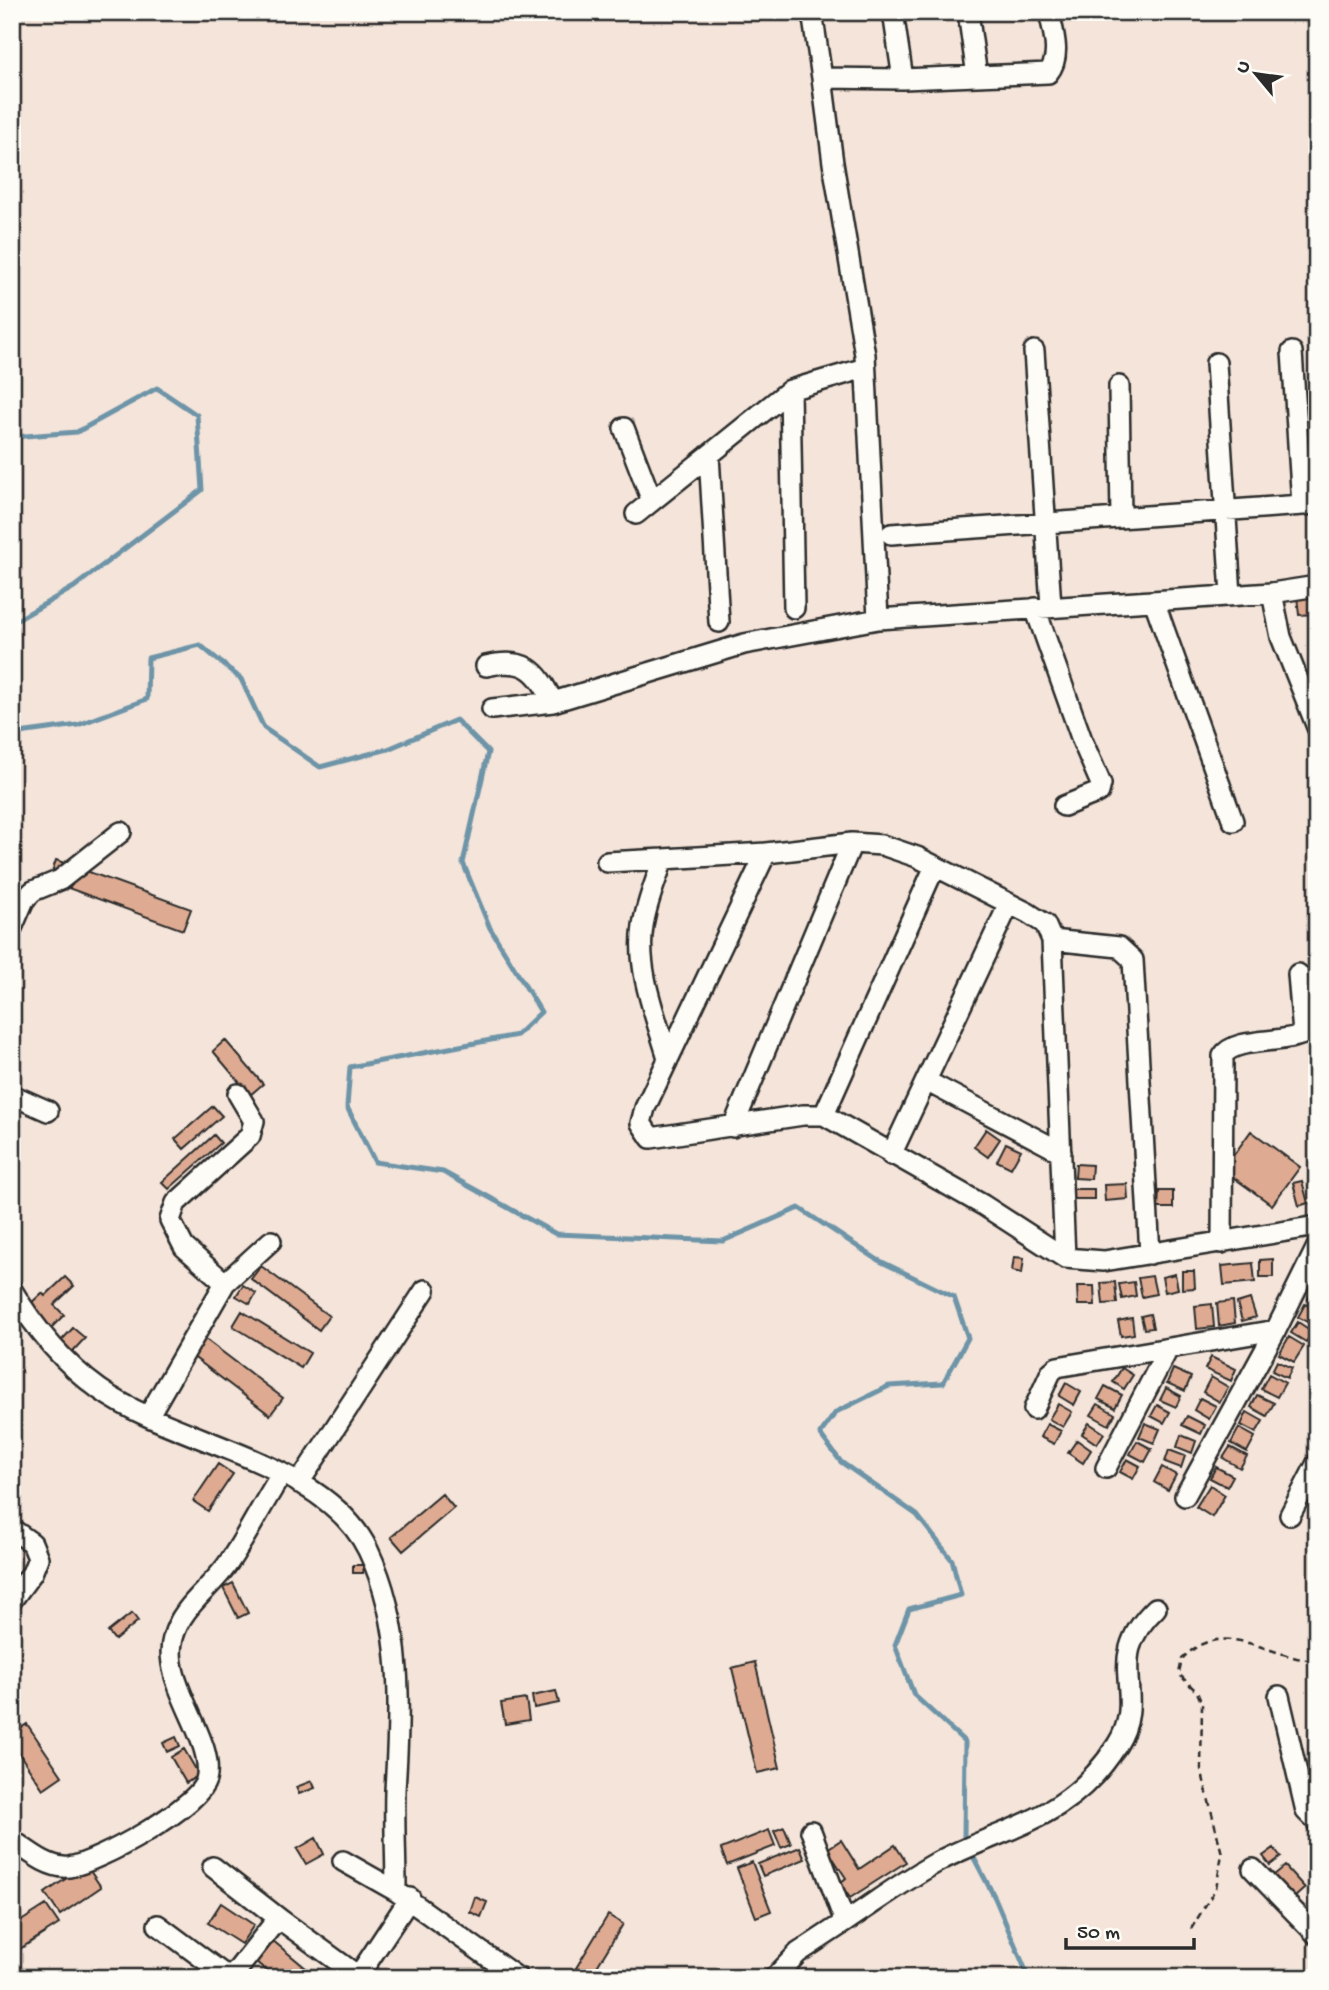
<svg xmlns="http://www.w3.org/2000/svg" width="1329" height="1990" viewBox="0 0 1329 1990" font-family="'Gochi Hand',sans-serif">
  <rect width="100%" height="100%" fill="#f4e4d9"/>
  <filter id="ink" filterUnits="userSpaceOnUse"><feTurbulence type="fractalNoise" baseFrequency=".0143" numOctaves="2"/><feDisplacementMap in="SourceGraphic" scale="14" xChannelSelector="R" yChannelSelector="G"/><feConvolveMatrix kernelMatrix="1 2 1 2 8 2 1 2 1" color-interpolation-filters="sRGB"/></filter>
  <g filter="url(#ink)">
    <g fill="none" stroke-linecap="round" stroke-linejoin="round">
      <!-- stream -->
      <path stroke="#6e94a8" stroke-width="5" d="M12 20 17 12
        M12 437 77 432 157 388 197 415 202 490 74 587 12 623
        M12 734 78 725 147 699 148 658 200 645 241 679 264 728 320 767 388 749 456 720 488 752 463 863 490 928 541 1012 517 1035 350 1067 347 1107 375 1162 443 1172 556 1234 723 1241 799 1208 878 1260 954 1297 968 1338 943 1383 889 1386 836 1412 820 1434 841 1462 917 1515 952 1560 961 1595 909 1609 895 1645 914 1695 965 1742 964 1839 995 1898 1029 1978
        M1112 1978 1116 1973"/>
    </g>
    <!-- building -->
    <path fill="#deab92" stroke="#2b2b2b" stroke-width="2" d="M1317 594V614L1299 615 1297 596Z
      M56 860 191 909 183 930 49 881Z
      M225 1040 263 1084 250 1095 213 1051Z
      M213 1106 222 1116 184 1149 175 1139Z
      M986 1129 1000 1139 988 1157 974 1147Z
      M20 1130 22 1141 12 1144V1132Z
      M1251 1131 1300 1167 1272 1205 1223 1170Z
      M214 1135 221 1143 169 1189 162 1182Z
      M1006 1143 1021 1150 1011 1168 997 1161Z
      M1076 1164 1092 1165 1091 1179 1075 1178Z
      M1302 1181 1308 1203 1299 1206 1293 1183Z
      M1127 1184 1128 1199 1105 1201 1104 1185Z
      M1070 1189H1094V1199H1070Z
      M1159 1191H1173V1208H1158Z
      M1014 1257 1024 1258 1022 1273 1012 1271Z
      M1273 1259V1277H1260V1260Z
      M1253 1263 1255 1282 1224 1285 1222 1266Z
      M261 1266 329 1316 319 1330 251 1279Z
      M1182 1271H1194L1195 1288 1182 1289Z
      M1175 1274 1178 1289 1165 1292 1162 1277Z
      M1152 1276 1156 1294 1142 1297 1138 1278Z
      M65 1277 74 1286 54 1305 64 1315 51 1328 29 1305 42 1293 45 1296Z
      M1115 1282 1117 1303 1103 1304 1101 1283Z
      M1134 1282 1136 1296 1122 1299 1119 1284Z
      M243 1285 256 1293 250 1304 236 1296Z
      M1077 1286H1094L1095 1305H1078Z
      M1314 1287 1317 1288V1304L1308 1299Z
      M1250 1299 1256 1317 1242 1321 1237 1303Z
      M1233 1301 1235 1323 1219 1326 1217 1303Z
      M1212 1304 1214 1327 1197 1329 1195 1306Z
      M1305 1304 1317 1310 1315 1326 1298 1317Z
      M242 1311 310 1353 301 1368 233 1326Z
      M1150 1314 1153 1328 1144 1329 1141 1316Z
      M1132 1318 1134 1334 1121 1336 1118 1321Z
      M1298 1322 1313 1332 1306 1342 1291 1333Z
      M73 1328 85 1338 72 1352 61 1341Z
      M200 1335 283 1398 270 1415 187 1352Z
      M1289 1337 1304 1346 1294 1362 1279 1354Z
      M1211 1357 1236 1369 1231 1381 1205 1369Z
      M1277 1361 1292 1368 1287 1378 1272 1371Z
      M1122 1368 1133 1375 1124 1389 1113 1382Z
      M1173 1369 1191 1377 1185 1391 1167 1383Z
      M1269 1374 1285 1383 1277 1397 1261 1389Z
      M1211 1377 1228 1387 1220 1402 1203 1392Z
      M1066 1383 1081 1392 1074 1405 1059 1396Z
      M1105 1386 1122 1395 1115 1408 1098 1399Z
      M1166 1388 1181 1396 1176 1407 1160 1400Z
      M1257 1395 1274 1403 1267 1416 1251 1407Z
      M1200 1398 1216 1406 1209 1419 1194 1410Z
      M1058 1404 1072 1412 1063 1427 1049 1419Z
      M1098 1404 1115 1414 1109 1425 1091 1415Z
      M1157 1405 1170 1412 1164 1423 1151 1416Z
      M1247 1412 1263 1421 1256 1433 1241 1425Z
      M1187 1416 1205 1425 1201 1434 1182 1425Z
      M1089 1423 1104 1433 1097 1444 1082 1434Z
      M1145 1423 1160 1429 1154 1443 1139 1437Z
      M1047 1424 1061 1431 1054 1444 1040 1437Z
      M1239 1428 1255 1437 1247 1452 1231 1443Z
      M1181 1435 1196 1441 1192 1453 1177 1447Z
      M1077 1440 1091 1450 1083 1463 1068 1453Z
      M1137 1441 1152 1449 1145 1462 1130 1454Z
      M1230 1447 1247 1456 1240 1468 1223 1458Z
      M1169 1450 1185 1456 1181 1468 1165 1462Z
      M1127 1459 1140 1466 1133 1479 1120 1472Z
      M218 1464 233 1474 208 1511 193 1501Z
      M1162 1467 1176 1475 1168 1490 1154 1482Z
      M1216 1467 1233 1476 1227 1487 1210 1478Z
      M1210 1485 1225 1495 1212 1517 1196 1507Z
      M442 1494 454 1508 403 1551 391 1537Z
      M353 1565H363V1573H353Z
      M233 1583 248 1613 238 1618 223 1588Z
      M132 1613 138 1621 115 1640 108 1632Z
      M755 1662 780 1768 757 1773 732 1668Z
      M556 1691 559 1703 534 1708 532 1696Z
      M526 1699 529 1720 505 1724 501 1703Z
      M27 1724 62 1776 43 1789 12 1743V1734Z
      M176 1737 180 1746 167 1752 163 1743Z
      M184 1749 199 1775 186 1783 171 1757Z
      M312 1781 315 1788 299 1794 296 1787Z
      M784 1827 791 1844 781 1848 774 1831Z
      M769 1830 775 1846 727 1865 721 1849Z
      M316 1838 324 1854 306 1864 297 1849Z
      M841 1840 859 1869 895 1845 906 1862 850 1898 840 1883 846 1878 827 1849Z
      M800 1847 805 1859 763 1876 758 1864Z
      M1274 1848 1281 1857 1270 1865 1263 1856Z
      M752 1862 771 1911 756 1917 737 1868Z
      M86 1865 101 1887 60 1915 45 1893Z
      M1285 1866 1305 1888 1294 1898 1274 1875Z
      M475 1897 487 1902 481 1917 470 1912Z
      M221 1903 254 1925 241 1944 208 1923Z
      M46 1905 59 1924 15 1952 12 1927Z
      M608 1915 623 1924 590 1978H570Z
      M272 1940 307 1969 300 1978H275L255 1961Z"/>
    <g fill="none" stroke-linecap="round" stroke-linejoin="round">
      <!-- street casing -->
      <g stroke="#2b2b2b" stroke-width="24">
        <path id="street" d="M812 12 822 78
          M893 12 903 79
          M968 12 977 76
          M1034 351 1051 606
          M1292 352 1302 505
          M1216 363 1231 595
          M1119 386 1121 518
          M790 390 794 608
          M624 428 652 501
          M709 455 719 622
          M636 514 790 390 865 368
          M891 534 1317 504
          M1272 593 1281 637 1317 727
          M1154 601 1233 821
          M1035 608 1082 740 1101 784 1099 792 1064 806
          M878 619 865 355 833 163 822 78 903 79 1048 73C1062 57 1053 31 1049 12
          M486 666C524 657 537 669 553 702L744 644 878 619 1272 593 1317 586
          M492 709 553 702
          M766 853 645 1108 641 1123 651 1138 803 1115H824L983 1205 1065 1258 1104 1261 1317 1226
          M607 862 663 859
          M12 928 24 900 33 891 60 880 121 832
          M668 1058C656 1017 636 970 643 926 646 904 656 881 663 859L766 853 852 843 882 845 917 857 1028 913 1045 924 1052 940
          M928 1082 1061 1152
          M12 1095 48 1111
          M824 1115 935 866
          M733 1127 852 843
          M891 1155 1009 904
          M1222 1243 1223 1056C1234 1037 1282 1044 1303 1034L1298 974
          M1065 1258 1052 940 1119 947 1133 960 1150 1254
          M225 1283 271 1241
          M12 1290C35 1329 62 1362 99 1389 175 1444 324 1460 368 1550 404 1625 400 1709 395 1790 394 1823 396 1857 396 1891L343 1861
          M1034 1409 1051 1372 1057 1367 1276 1330
          M149 1415 225 1283 184 1247 170 1220 176 1203 250 1136 254 1121 238 1094
          M1106 1468 1168 1349
          M299 1483 425 1290
          M1185 1496 1276 1330 1317 1247
          M1290 1515 1317 1463
          M12 1529 32 1543 38 1558 32 1573 12 1600
          M1279 1696 1306 1811 1317 1822
          M12 1840C28 1851 49 1869 69 1867 97 1863 198 1808 206 1780 217 1741 160 1683 173 1638 181 1606 212 1588 229 1562 248 1534 263 1503 281 1475
          M213 1867 281 1920
          M1253 1869 1317 1935
          M396 1891 518 1978
          M845 1922C877 1901 909 1877 943 1859 1014 1824 1071 1818 1117 1745 1150 1693 1100 1661 1156 1608
          M158 1925 229 1978
          M231 1978 271 1927 281 1920 358 1976
          M357 1978 410 1898
          M774 1978 798 1953 845 1922 811 1831"/>
      </g>
      <!-- path -->
      <path stroke="#2b2b2b" stroke-width="2.5" stroke-dasharray="7 5" stroke-linecap="butt" d="M1191 1929 1216 1888 1222 1854 1201 1769 1202 1704 1197 1692 1179 1674 1182 1659C1223 1615 1270 1659 1317 1661"/>
      <!-- street -->
      <use href="#street" stroke="#fdfcf7" stroke-width="19"/>
    </g>
  </g>
  <!-- margin -->
  <rect width="1329" height="1990" fill="none" stroke="#fdfcf7" stroke-width="42"/>
  <rect x="21" y="21" width="1287" height="1948" fill="none" stroke="#2b2b2b" stroke-width="2.5" filter="url(#ink)"/>
  <!-- north arrow -->
  <g transform="translate(1256 74) rotate(299)" stroke="#fdfcf7" stroke-width="5" paint-order="stroke">
  <path d="M0-5L12 26L0 18L-12 26Z" fill="#2b2b2b"/>
  <text y="-10" font-size="19" font-weight="bold" text-anchor="middle" fill="#2b2b2b">U</text>
  </g>
  <!-- scale -->
  <path d="M1066 1938v10h128v-10" fill="none" stroke="#2b2b2b" stroke-width="3.5"/>
  <text x="1077" y="1938" font-size="21" fill="#2b2b2b" stroke="#fdfcf7" stroke-width="5" paint-order="stroke">50 m</text>
</svg>
